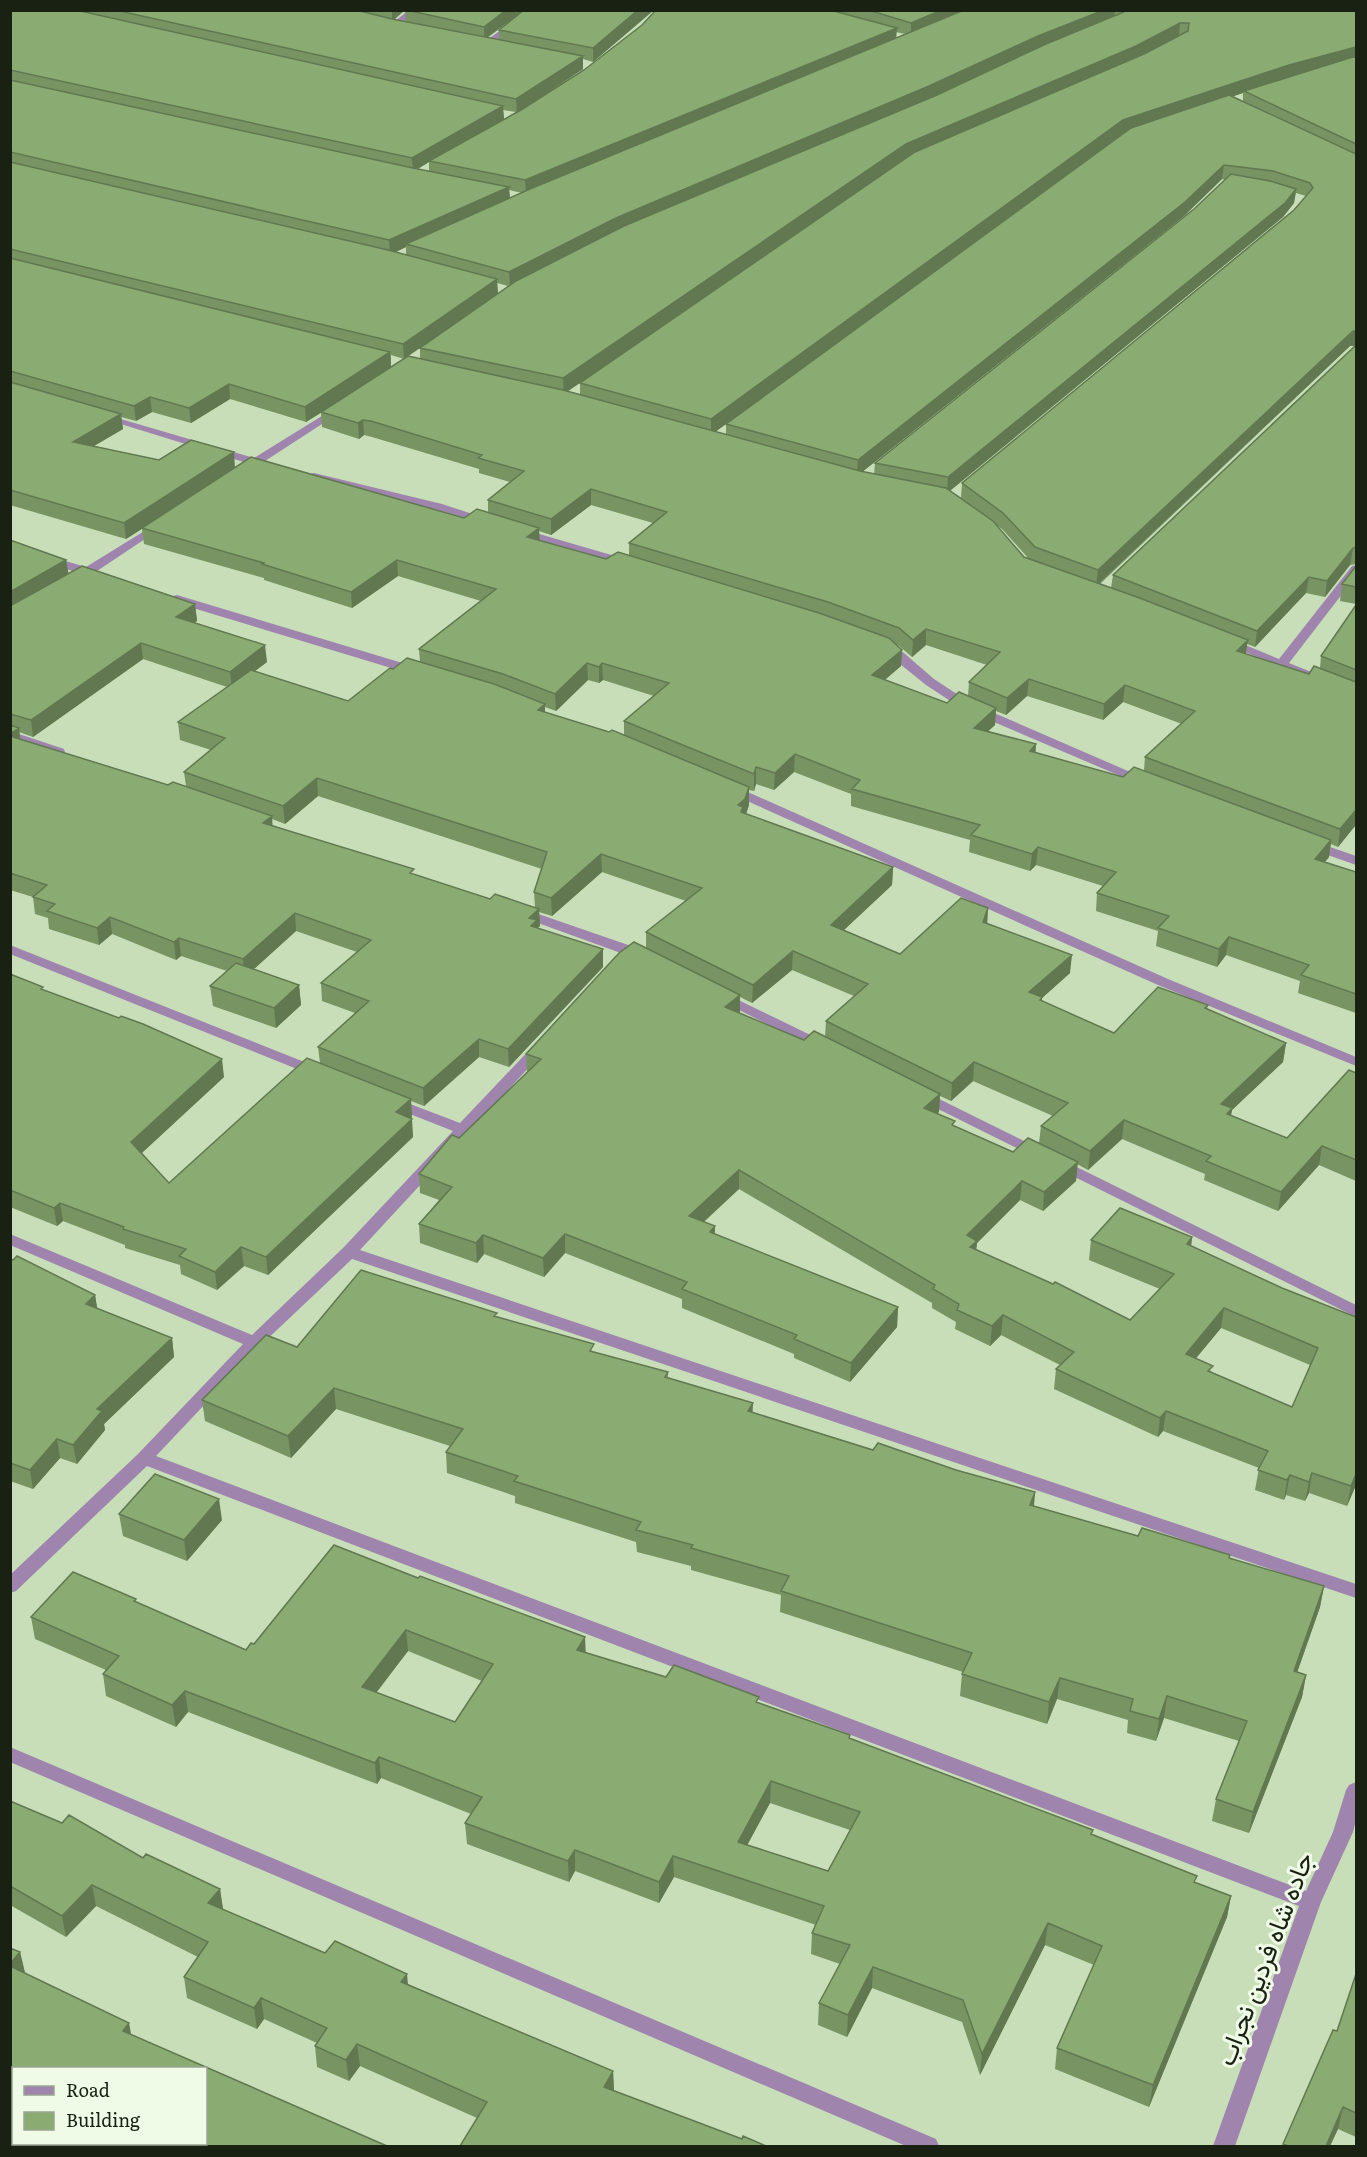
<svg xmlns="http://www.w3.org/2000/svg" width="1367" height="2157" viewBox="0 0 1367 2157" font-family="Literata,Vazirmatn,serif">
  <rect width="100%" height="100%" fill="#c7deb8"/>
  <g fill="none" stroke-linecap="round" stroke-linejoin="round">
    <!-- street -->
    <path fill="#9f85ae" fill-rule="evenodd" d="M409 10H419L396 29H390V25Z
      M528 10H538L489 47H483V43Z
      M338 406 342 407V411L265 461 270 464 264 467 248 466 247 463 98 417 103 414 107 415 254 458Z
      M314 473 442 504 494 521 488 524 434 509 310 478V474Z
      M159 522 165 525 163 527 97 571 102 574 96 578 80 577 79 573 10 552V545L86 567Z
      M522 529 632 561 634 564 632 567H624L518 534 516 532Z
      M1356 565V576L1289 663 1356 690V698L1223 643 1229 639 1233 640 1279 659 1352 566Z
      M177 595 419 668 421 671 415 675 411 674 173 602V596Z
      M885 643 897 647 934 679 969 702 1151 781 1149 784H1139L961 708 926 685 879 647Z
      M10 731 64 749 65 752 59 756 10 739Z
      M732 785 1168 979 1356 1057V1066L1158 985 727 792 725 789 727 786Z
      M1313 841 1356 856V865L1308 848 1306 845 1308 842Z
      M521 908 634 947 652 957 650 960H640L516 915 514 912 516 909Z
      M10 945 322 1069 324 1072 317 1077 312 1075 10 954Z
      M722 992 829 1044 831 1047 829 1050H819L717 999 715 996 717 993Z
      M540 1043 545 1044 547 1047 545 1050 360 1250 1356 1584V1598L352 1259 260 1346 156 1456 1306 1891 1333 1832 1346 1790 1349 1785 1356 1782V1820L1353 1832 1321 1902 1235 2146H1213L1299 1906 147 1466 16 1591 10 1593V1575L138 1454 243 1344 10 1245V1234L252 1335 343 1248 453 1131 387 1105 384 1102 387 1099H397L460 1123 535 1044Z
      M921 1090 1356 1305V1317L916 1098 913 1095 916 1092Z
      M10 1747 936 2139 939 2146H906L10 1762Z"/>
  </g>
  <!-- wall -->
  <path fill="#779462" fill-rule="evenodd" d="M10 10H405L394 20 406 22 405 11 524 10 487 38 499 40V30L524 10H654L593 62 583 59V69L534 101 584 70 642 25 656 10H1356V564L1350 565 1325 597 1306 593 1255 647 1247 644 1246 654 1309 674 1320 668 1321 656 1356 605V827L1355 826 1338 847 1331 844 1329 857 1325 862 1356 872V1013L1298 993 1300 981 1226 955 1217 967 1156 946 1158 931 1096 911 1097 893 1103 886 1036 865 1030 871 969 852 970 840 851 806V794L794 772 774 790 756 784 754 791 749 790V805L746 814 893 867 892 885 844 930 900 954 988 908 987 924 1070 973 1042 998V1001L1114 1033 1208 1005 1207 1009 1286 1043 1283 1062 1232 1110 1231 1115 1287 1138 1356 1073V1181L1319 1165 1278 1211 1204 1180 1205 1174 1122 1139 1088 1170 1077 1164 1076 1181 1043 1211 1020 1200 977 1243 976 1250 1130 1320 1160 1289 1089 1260 1091 1240 1192 1237 1191 1246 1282 1288 1356 1317V1485L1347 1506 1309 1493 1305 1501 1286 1495 1284 1500 1255 1490 1259 1468 1163 1431 1158 1437 1054 1389 1056 1369 1060 1365 1001 1335 990 1346 955 1329 956 1322 932 1308V1303L739 1189 704 1222 715 1226V1234L898 1307 897 1327 850 1382 794 1358V1354L682 1308V1299L565 1253 544 1277 484 1254 477 1263 420 1243 419 1224 439 1200 420 1193 419 1174 459 1138 527 1073 526 1054 646 948V932L686 901 602 872 552 916 539 912 540 926 538 928 603 949V967L509 1067 479 1057 424 1106 411 1101 412 1117 411 1118 413 1137 268 1275 244 1266 217 1290 181 1274 180 1265 125 1248V1245L63 1221 57 1226 10 1207V974L224 1077 142 1153 169 1183 320 1063 318 1047 355 1013 322 1001 321 983 357 952 296 931 254 969 299 985 301 1005 276 1028 213 1006 210 986 227 971 181 956 176 960 112 934 99 945 49 929 48 918 35 914 33 897 10 890V540L66 560 68 574 195 604 197 621 193 623 267 662 255 671 348 701 393 669 420 662 419 649 481 601 398 576 352 608 264 580V578L144 544 142 529 126 539 10 505ZM896 32 900 33 906 34 896 39ZM1243 93V101L1233 96ZM503 110 509 111 516 112 504 119ZM1124 133 726 424V435L715 432 1122 134ZM906 158 580 383V395L567 391ZM429 162V171L417 169ZM1222 179 1225 180 1194 209 875 463 874 474 862 472 1184 216ZM509 190 522 193 510 198ZM1296 193 1306 196 1294 210 962 483 961 498 950 491 1283 217 1294 203ZM406 247V255L396 252 399 250ZM497 283 508 286 498 294ZM464 317 420 348V359L391 367V355L404 359ZM1350 346H1356L1113 575 1111 588 1100 584ZM230 399 306 422 321 413 322 427 359 439 364 435 372 437 479 469V473L510 482 488 500V512L464 518 235 467 159 460 94 446 123 429 121 417 136 421 152 412 191 423ZM591 505 653 523 629 543V555L606 559 539 540V531L551 535ZM996 525 1002 529 1029 559 1024 557ZM895 644 898 645 912 657 926 645 987 665 969 682 968 696 947 703 885 680 901 666 902 650ZM143 659 227 687 178 722 180 740 211 750 184 772 186 786 168 785 20 739 19 732 33 737ZM588 680 599 683 603 680 654 696 624 721V735L609 732 545 712V707L556 711ZM1027 696 1103 720 1123 702 1182 724 1145 757 1144 770 1123 777 1035 753 1036 744 988 731 995 725 996 711 1006 715ZM318 796 542 869 534 892 535 907 490 899 415 875 272 825V819L285 824ZM792 970 854 996 826 1021 825 1037 804 1040 740 1013V997L752 1003ZM973 1081 1053 1116 1041 1126 1039 1143 1013 1152 955 1126 937 1113 939 1112 940 1096 951 1101ZM1221 1328 1310 1365 1292 1407 1212 1372 1196 1358Z
    M1356 566V604L1340 601 1342 584Z
    M10 1259 95 1295 97 1308 172 1338 174 1357 104 1424 105 1430 77 1464 60 1458 33 1489 10 1481Z
    M497 1317 594 1352 668 1372V1378L753 1413 873 1450 956 1470 1035 1492 1034 1506 1138 1536 1229 1558 1324 1586 1320 1607 1297 1672 1306 1675 1302 1697 1249 1833 1212 1821 1216 1799 1239 1741 1164 1718 1156 1741 1127 1733 1128 1720 1057 1699 1047 1724 960 1696 962 1674 963 1672 780 1612 781 1595 691 1570V1566L637 1552 636 1542 515 1503V1496L447 1473 446 1452 450 1446 336 1409 291 1458 205 1421 202 1400 297 1347Z
    M119 1514 222 1520 187 1561 123 1536Z
    M418 1578 585 1637V1653L759 1704 1093 1830 1092 1834 1196 1883 1231 1896 1227 1917 1149 2107 1055 2069 1057 2048 1094 1965 1045 1945 980 2075 962 2022 872 1988 847 2037 818 2025 819 2003 840 1964 811 1954 812 1933 816 1925 674 1877 659 1903 575 1871 569 1882 467 1844 465 1823 471 1814 381 1778 377 1784 188 1712 176 1727 106 1696 103 1674 106 1670 35 1639 31 1617 136 1599V1603L246 1650 254 1644ZM408 1651 482 1681 455 1722 376 1692ZM770 1803 850 1830 828 1871 747 1845Z
    M10 1801 143 1858 220 1889 223 1909 325 1953 408 1984 613 2071 614 2091 742 2139 766 2146 477 2118 360 2066 349 2081 317 2067 315 2046 317 2043 264 2019 257 2029 187 1998 184 1977 198 1957 96 1906 66 1937 10 1905Z
    M10 1948 20 1952 25 1973 132 2035 387 2146H110L103 2144H206L14 2068V2097L10 2095Z
    M1356 1974V2137L1338 2129 1330 2146H1283L1337 2031Z"/>
  <!-- shaded-wall -->
  <path fill="#617850" d="M392 10H405L392 21Z
    M506 10H524L484 40V27Z
    M638 10H654L593 62V48Z
    M942 10H975L911 36V23Z
    M1104 10H1115L1114 19 510 287 509 272 616 218 1038 36Z
    M1180 23 1179 36 1135 59 906 158 564 394 563 378 906 144Z
    M897 28 896 41 526 194 525 180Z
    M1356 47V59L1244 91 1243 93 1122 134 711 435V419L1123 120 1289 65Z
    M583 56V69L517 113 516 99Z
    M503 106 504 120 429 161V162L413 172 412 158Z
    M1224 165 1222 179 1184 216 857 476 858 460Z
    M509 187 510 201 406 244V247L390 255 389 240Z
    M1296 189 1294 203 1283 217 947 493 948 477Z
    M497 279 498 294 404 359 403 344Z
    M1353 331H1356V345L1350 346 1096 586 1098 570Z
    M390 352 391 367 306 422 305 407Z
    M229 384 230 399 191 423 189 408Z
    M150 397 152 412 136 421 134 406Z
    M121 414 123 429 75 457 73 442Z
    M363 420 364 435 359 439 358 423Z
    M234 452 235 468 126 539 124 523Z
    M591 489V505L551 535V519Z
    M539 528 540 544 527 537Z
    M1353 548 1350 565 1325 597 1327 581Z
    M66 560 69 576 10 610V592Z
    M397 560 398 576 352 608 351 592Z
    M1309 577 1306 593 1255 647 1257 631Z
    M195 604 197 621 177 634 176 617Z
    M926 629V645L912 657 913 640Z
    M1248 640 1245 657 1237 651Z
    M141 643 143 659 33 737 31 720Z
    M265 645 267 662 232 688 230 672Z
    M902 650 901 666 871 691 872 675Z
    M587 663 588 680 556 711 555 694Z
    M602 663 603 680 599 683V667Z
    M1029 679 1027 696 1006 715 1007 698Z
    M1125 685 1123 702 1103 720 1104 704Z
    M545 704V721L538 710Z
    M996 708 995 725 973 745 974 728Z
    M19 728 21 745 10 748V734Z
    M1036 744 1035 761 1030 751Z
    M795 754 794 772 774 790 775 773Z
    M756 767V784L754 791V774Z
    M317 778 318 796 285 824 283 806Z
    M749 787V805L745 817 741 821 738 805Z
    M1356 810 1355 826 1338 847 1340 829Z
    M272 816 273 833 263 823Z
    M1331 840 1329 857 1313 876 1315 859Z
    M1038 847 1036 865 1030 871 1032 854Z
    M601 854 602 872 552 916 551 898Z
    M893 867 892 885 830 943 831 925Z
    M988 908 987 926 983 922Z
    M539 909 540 926 537 928 532 944 529 918Z
    M295 913 296 931 245 977 243 959Z
    M110 917 112 934 99 945 97 928Z
    M1229 937 1226 955 1217 967 1219 949Z
    M179 938 181 956 176 960 174 942Z
    M603 949V967L509 1067 508 1049Z
    M793 951 792 970 752 1003 753 985Z
    M1072 955 1070 973 1042 998 1041 1016 1029 992Z
    M299 985 301 1005 276 1028 274 1008Z
    M740 995V1013L725 1007Z
    M479 1039V1057L424 1106 423 1088Z
    M1286 1043 1283 1062 1232 1110 1229 1127 1221 1104Z
    M222 1059 224 1077 134 1160 131 1142Z
    M974 1062 973 1081 951 1101 952 1083Z
    M940 1094 939 1112 923 1127 924 1108Z
    M411 1099 412 1117 397 1131 396 1112Z
    M412 1119 413 1137 268 1275 266 1257Z
    M1124 1120 1122 1139 1088 1170 1090 1151Z
    M1322 1146 1319 1165 1278 1211 1281 1192Z
    M1078 1162 1076 1181 1043 1211 1044 1192Z
    M739 1170V1189L689 1235V1216Z
    M1022 1181 1020 1200 977 1243 975 1260 968 1266 967 1235Z
    M60 1203 63 1221 57 1226 54 1208Z
    M715 1226 714 1245 710 1232Z
    M565 1234V1253L544 1277 543 1258Z
    M483 1235 484 1254 477 1263 476 1243Z
    M1192 1237 1190 1256 1187 1244Z
    M241 1247 244 1266 217 1290 215 1272Z
    M95 1295 98 1313 86 1304Z
    M898 1307 897 1327 850 1382 851 1363Z
    M1224 1308 1221 1328 1183 1374 1186 1354Z
    M1003 1315 1001 1335 990 1346 992 1326Z
    M172 1338 174 1357 104 1424 105 1430 77 1464 73 1445 97 1409Z
    M334 1388 336 1409 291 1458 288 1436Z
    M753 1403 752 1424 748 1411Z
    M1166 1411 1163 1431 1158 1437 1160 1418Z
    M57 1439 60 1458 33 1489 30 1470Z
    M1312 1473 1309 1493 1305 1501 1309 1482Z
    M1356 1474V1485L1347 1506 1351 1486Z
    M1290 1475 1286 1495 1284 1500 1287 1480Z
    M1035 1492 1033 1514 1030 1505Z
    M219 1499 222 1520 187 1561 184 1540Z
    M1324 1586 1320 1607 1290 1693 1294 1671Z
    M406 1630 408 1651 364 1709 362 1687Z
    M585 1637 586 1658 577 1650Z
    M1306 1675 1302 1697 1249 1833 1253 1812Z
    M1060 1678 1057 1699 1047 1724 1049 1702Z
    M185 1691 188 1712 176 1727 172 1705Z
    M1167 1696 1164 1718 1156 1741 1159 1719Z
    M379 1757 381 1778 377 1784 375 1763Z
    M771 1781 770 1803 737 1864 738 1842Z
    M575 1850V1871L569 1882 568 1861Z
    M673 1856 674 1877 659 1903V1882Z
    M92 1885 96 1906 66 1937 62 1916Z
    M220 1889 223 1910 208 1903Z
    M1231 1896 1227 1917 1149 2107 1153 2085Z
    M1048 1923 1045 1945 980 2075 982 2054Z
    M20 1952 25 1973 10 1971V1964Z
    M873 1967 872 1988 847 2037 848 2015Z
    M407 1974 409 1995 401 1982Z
    M261 1998 264 2019 257 2029 254 2008Z
    M129 2023 133 2044 123 2031Z
    M357 2044 360 2066 349 2081 346 2060Z
    M613 2071 614 2092 604 2087Z
    M1343 2107 1338 2129 1330 2146H1326Z"/>
  <!-- building -->
  <path fill="#8aac72" stroke="#617850" stroke-width="1.5" fill-rule="evenodd" d="M10 10H76L503 106 412 158 10 70Z
    M115 10H356L392 19 583 56 516 99Z
    M406 10H506L484 27Z
    M524 10H638L593 48 499 30Z
    M656 10H830L897 28 525 180 429 161 521 110 584 70 642 25Z
    M868 10H942L911 23Z
    M964 10H1104L1038 36 929 86 616 218 509 272 406 244 530 189Z
    M1125 10H1356V47L1289 65 1123 120 711 419 580 383 915 152 1144 54 1188 31 1189 23H1180L1136 46 906 144 563 378 420 348 516 281 624 226 937 95 1046 44 1124 12Z
    M1356 56V144L1244 91Z
    M10 80 413 168 509 187 389 240 10 152Z
    M1229 95 1356 154V331H1353L1098 570 1035 547 1003 513 962 483 1294 210 1313 188 1310 183 1273 171 1224 165 1185 202 858 460 726 424 1131 128Z
    M10 162 388 250 497 279 403 344 10 249Z
    M1231 174 1270 181 1296 189 1285 203 948 477 875 463 1194 209Z
    M10 258 390 352 305 407 229 384 189 408 150 397 134 406 10 371Z
    M1356 345V548H1353L1327 581 1309 577 1257 631 1113 575Z
    M408 356 563 390 860 471 946 488 993 521 1024 557 1137 597 1248 640 1237 651 1309 674 1314 666 1356 682V810L1340 829 1145 757 1195 711 1125 685 1104 704 1029 679 1007 698 969 682 1000 652 926 629 913 640 899 628 828 602 629 543 667 512 591 489 551 519 488 500 524 471 478 458 482 455 371 421 363 420 358 423 321 412Z
    M10 382 121 414 73 442 159 460 191 440 234 452 124 523 10 490Z
    M251 457 464 518 477 509 539 528 527 537 606 559 618 552 819 613 889 638 902 650 872 675 947 703 959 692 996 708 974 728 1036 744 1030 751 1123 777 1134 767 1331 840 1315 859 1356 872V994L1301 975 1309 965 1229 937 1219 949 1158 928 1169 916 1097 893 1116 872 1038 847 1032 854 971 835 980 825 852 789 860 780 795 754 775 773 756 767 754 774 624 721 669 683 602 663 599 667 587 663 555 694 503 674 419 649 496 589 397 560 351 592 262 564 264 563 142 528Z
    M10 540 66 560 10 592Z
    M82 566 195 604 176 617 265 645 230 672 141 643 31 720 10 714V606Z
    M1356 566V587L1342 584Z
    M1356 605V670L1321 656Z
    M407 658 494 684 545 704 538 710 609 732 612 730 749 787 745 799 738 805 743 807 741 812 893 867 831 925 900 954 961 898 988 908 983 922 1072 955 1029 992 1042 997 1040 1000 1114 1033 1158 987 1208 1005 1205 1008 1286 1043 1221 1104 1232 1108 1227 1114 1287 1138 1349 1070 1356 1073V1160L1322 1146 1281 1192 1206 1161 1211 1156 1124 1120 1090 1151 1041 1126 1068 1103 974 1062 952 1083 826 1021 868 984 793 951 753 985 646 932 702 888 601 854 551 898 534 892 547 852 317 778 283 806 184 772 225 738 178 722 251 670 348 701 390 668 393 669Z
    M10 725 19 728 10 734Z
    M10 736 168 785 173 782 272 816 263 823 414 869 410 873 490 899 495 894 539 909 529 918 537 920 531 926 603 949 508 1049 479 1039 423 1088 318 1047 369 1001 321 983 371 940 295 913 243 959 179 938 174 942 110 917 97 928 47 911 55 904 33 897 47 885 10 873Z
    M634 942 740 995 725 1007 804 1040 814 1031 940 1094 924 1108 955 1121 952 1125 1013 1152 1028 1138 1078 1162 1044 1192 1022 1181 967 1235 977 1241 970 1247 1053 1284 1055 1282 1130 1320 1174 1274 1091 1240 1120 1208 1192 1237 1187 1244 1282 1288 1356 1317V1474L1351 1486 1312 1473 1309 1482 1290 1475 1287 1480 1258 1470 1268 1451 1166 1411 1160 1418 1056 1369 1074 1352 1003 1315 992 1326 957 1310 959 1304 933 1289 935 1285 739 1170 689 1216 715 1226 710 1232 898 1307 851 1363 794 1339 797 1335 682 1289 687 1282 565 1234 543 1258 483 1235 476 1243 419 1224 452 1187 419 1174 452 1135 459 1138 541 1059 526 1054 619 953ZM1224 1308 1318 1348 1292 1407 1208 1371 1213 1366 1186 1354Z
    M236 963 299 985 274 1008 210 986Z
    M10 974 43 987 41 989 119 1018 121 1016 143 1024 222 1059 131 1142 169 1183 307 1058 411 1099 396 1112 412 1119 266 1257 241 1247 215 1272 179 1256 186 1249 123 1229 124 1227 60 1203 54 1208 10 1190Z
    M17 1256 95 1295 86 1304 172 1338 97 1409 102 1411 73 1445 57 1439 30 1470 10 1463V1259L13 1260Z
    M361 1270 497 1313 494 1316 594 1344 590 1351 668 1372 665 1377 753 1403 748 1411 873 1450 878 1443 956 1470 1035 1492 1030 1505 1138 1536 1142 1528 1230 1555 1229 1558 1324 1586 1294 1671 1306 1675 1253 1812 1216 1799 1247 1721 1167 1696 1159 1719 1130 1711 1133 1699 1060 1678 1049 1702 962 1674 972 1653 781 1591 789 1576 691 1548 693 1545 636 1530 641 1522 514 1481 518 1476 446 1452 463 1429 334 1388 288 1436 202 1400 266 1335 297 1347Z
    M155 1474 219 1499 184 1540 119 1514Z
    M334 1545 418 1578 420 1576 585 1637 577 1650 666 1677 674 1665 759 1697 756 1702 850 1735 849 1738 1093 1830 1091 1834 1197 1876 1194 1882 1231 1896 1153 2085 1057 2048 1102 1946 1048 1923 982 2054 963 2000 873 1967 848 2015 819 2003 850 1945 812 1933 824 1906 673 1856 659 1882 575 1850 568 1861 465 1823 482 1797 379 1757 375 1763 185 1691 172 1705 103 1674 119 1656 31 1617 73 1572 136 1599 134 1601 246 1650 251 1643 254 1644ZM406 1630 493 1664 455 1722 362 1687ZM771 1781 860 1812 828 1871 738 1842Z
    M10 1801 62 1823 69 1815 143 1858 146 1854 220 1889 208 1903 325 1953 335 1941 407 1974 401 1982 613 2071 604 2087 742 2139 743 2136 766 2146H460L487 2102 357 2044 346 2060 315 2046 327 2028 261 1998 254 2008 184 1977 208 1942 92 1885 62 1916 10 1886Z
    M10 1948 20 1952 10 1964Z
    M10 1966 129 2023 123 2031 387 2146H153L146 2144H206V2068H14V2078L10 2077Z
    M1356 1974V2113L1343 2107 1326 2146H1288L1283 2144 1333 2030 1337 2031Z"/>
  <g text-anchor="middle" stroke-width="6" stroke-linejoin="round" paint-order="stroke">
    <!-- near-street labels -->
    <g font-size="26" fill="#192113" stroke="#effbe7">
      <text transform="translate(1265 1959) rotate(-69)" y="9">جاده شاه فردین نجراب</text>
    </g>
  </g>
  <!-- border -->
  <rect width="1367" height="2157" fill="none" stroke="#192113" stroke-width="24"/>
  <!-- legend -->
  <rect x="12" y="2067" width="195" height="78" fill="#effbe7" stroke="#99a492" stroke-width="1.5"/>
  <rect x="24" y="2086" width="30" height="9" fill="#9f85ae" stroke="#99a492" stroke-width="1.5"/>
  <text x="66" y="2097" font-size="18" fill="#192113">Road</text>
  <rect x="24" y="2112" width="30" height="18" fill="#8aac72" stroke="#99a492" stroke-width="1.5"/>
  <text x="66" y="2127" font-size="18" fill="#192113">Building</text>
</svg>
